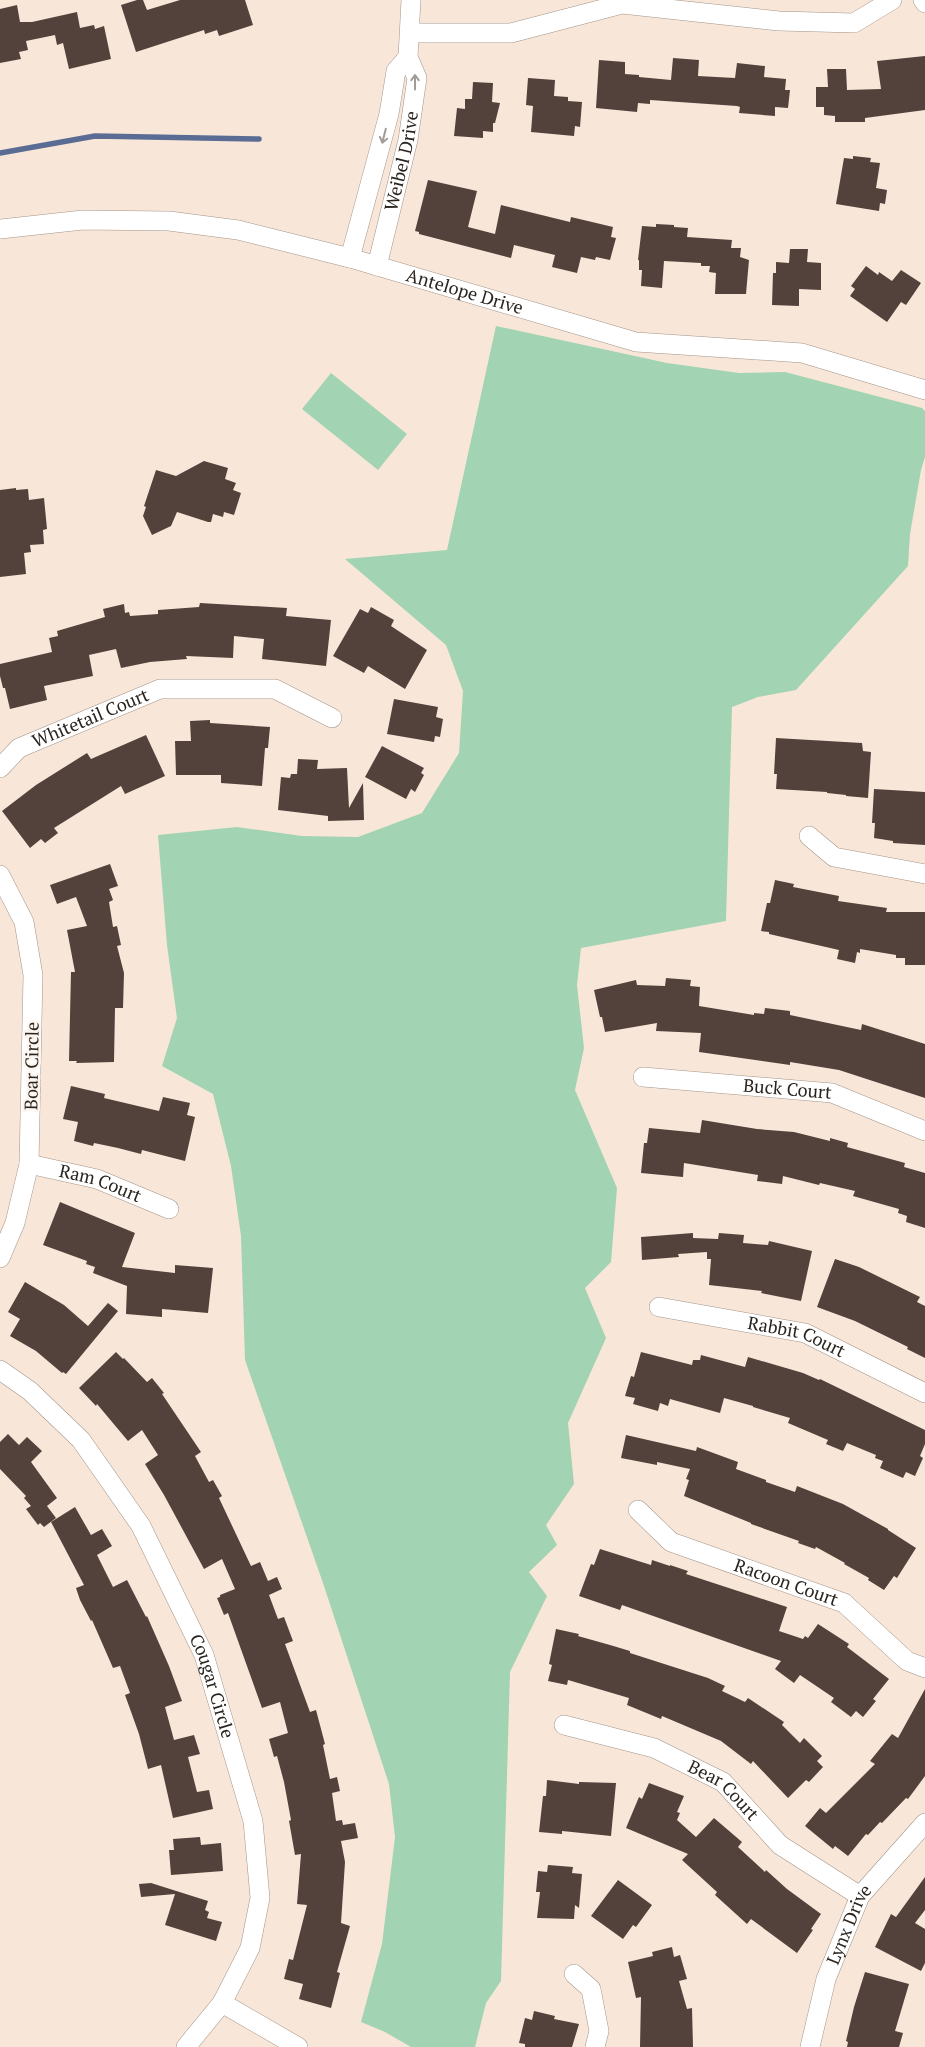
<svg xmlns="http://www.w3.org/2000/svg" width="925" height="2047" viewBox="0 0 925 2047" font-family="'PT Serif',serif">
  <rect width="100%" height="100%" fill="#f8e7d9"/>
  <!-- green -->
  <path fill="#a2d3b2" d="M496 326 667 363 739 373 785 372 922 408 925 411V457L921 470 910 534 908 566 796 690 758 697 732 707 726 921 581 948 577 985 584 1048 575 1090 617 1188 611 1262 585 1288 606 1338 568 1423 574 1484 546 1525 557 1545 529 1572 547 1596 510 1672 501 1981 486 2003 475 2047H411L385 2032 361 2022 382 1944 395 1837 389 1784 323 1583 245 1360 241 1236 231 1166 213 1094 162 1066 177 1018 167 945 158 835 237 827 302 836 358 837 422 813 459 753 463 691 446 645 345 559 447 550Z
    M331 373 407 434 378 470 302 409Z"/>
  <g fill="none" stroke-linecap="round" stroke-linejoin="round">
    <!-- stream -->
    <path stroke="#5a6c94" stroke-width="5.5" d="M0 153 95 136 259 139"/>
  </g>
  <!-- building -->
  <path fill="#52423b" d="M137 0H143L147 10 180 0H245L253 25 219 36 217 30 205 34 204 30 136 52 121 5Z
    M17 5 20 22H32L77 12 80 28 94 25 95 29 104 26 111 59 69 69 63 43 57 45 55 35 26 41 28 50 19 52 21 59 0 63V9Z
    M925 56V110L865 118V122H835V116L824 115V107H816V87H828L827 69H846L847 90 881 89 877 61Z
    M673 58 699 60 698 76 735 78 737 63 765 66 764 77 786 79 785 90H790L788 108 775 107V116L739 113 740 107 737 106 650 100V104L638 103 637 112 596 108 599 60 625 62V74L639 75V77L671 80Z
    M528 78 555 80 554 96 568 97V101L582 102 580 127 575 126 574 136 531 132 533 106 526 105Z
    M473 82 493 83 492 102 500 103 495 123H493V132L483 131V138L454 136 457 108 465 109V99H472Z
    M853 156 871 158 870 162 880 163 876 188 887 190 885 204 880 203 879 211 836 204 844 158 853 159Z
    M428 180 477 191 468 227 495 234 501 205 570 222 571 217 613 227 611 237 616 238 610 260 596 257 595 260 581 257 577 273 552 267 555 255 514 245 511 258 419 234V232L415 231Z
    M656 224 674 225V227L688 228 687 237 732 240 731 248H741L740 257 749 260 746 294H715L716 273 709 272 710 266H701V263L664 261 662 288 641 286 642 270H639V260H638L642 226 656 227Z
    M790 249H808L807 262 821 263V290L799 289V306L772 305 773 273H776V262L789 263Z
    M866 266 878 275 879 272 892 281 901 270 921 283 906 305 901 302 887 322 850 296 855 289 851 286Z
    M204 461 228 468 225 479 236 483 233 490 241 493 234 515 224 512 223 517 213 514 211 522H208L177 512 171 526 152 535 143 516 146 507 144 506 156 470 176 476Z
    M16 488V490L28 489 29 500 44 498 47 529 43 530 44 544 30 545 31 552 24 553 26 574 0 577V490Z
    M200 603 287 608 286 616 331 620 326 666 262 659 264 639 234 636 233 658 186 656 187 659 150 662 121 668 116 649 89 655 93 676 44 686 47 700 10 709 5 688H3L0 676V664L52 652 49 638 58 636 57 631 105 617 103 609 124 604 125 613 129 612 130 616 158 614V610L199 607Z
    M371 607 394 620 391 626 427 650 405 689 368 666 364 673 333 656 360 609 368 613Z
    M394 699 438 707 436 717 443 719 440 737 435 736 434 742 387 734Z
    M210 720V723L270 727 268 748H265L262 786 221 783V775H176L175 741H191L190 721Z
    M146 735 165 776 125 794 121 786 54 828 58 833 45 843 41 839 30 848 2 811 36 785 87 753 91 759Z
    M776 738 862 743 863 751 871 752 868 798 846 796V795L827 793V792L776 789 777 774H774Z
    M382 746 424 768 421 773 424 775 415 792 411 789 406 799 365 777Z
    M298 759 318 760 317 769 347 768 349 808 363 783 364 820 328 821V816L278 810 281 777 290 778 291 774H297Z
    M874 789 925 792V845L893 843V841L874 838 875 823H872Z
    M110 864 118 886 109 889 113 900 109 902 113 927 117 926 121 945 117 946 124 973 123 1008H115L114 1062 76 1063 77 1061H69L71 972H75L67 930 87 926 76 897 57 904 50 885Z
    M775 880 794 884 793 887 839 896 838 901 887 908 886 912H925V965H905V958H896V955L860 949V953L857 952 855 963 837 959 839 950 769 934V932L761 931 767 903H770Z
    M666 978 691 980 690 986 700 987 699 1006 754 1015V1013L764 1014 765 1008 790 1011V1015L861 1030 862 1024 925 1044V1098L839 1070 790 1062V1065L699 1052 701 1033 656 1031 657 1023 605 1032 602 1017H600L594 990 636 980 637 985 665 986Z
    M71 1086 105 1094 104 1098 159 1111 163 1097 190 1103 187 1115 195 1117 185 1161 142 1150 141 1154 118 1148 94 1143 93 1146 74 1141 78 1122 63 1119Z
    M702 1120 757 1129 794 1132 830 1141V1138L848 1143 847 1147 905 1163 904 1167 925 1173V1228L906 1222 907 1216 898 1213 899 1209 853 1196 855 1191 820 1183 819 1185 783 1176 782 1184 757 1181 758 1175 684 1163 683 1177 641 1173 644 1143H647L649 1128 700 1133Z
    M60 1202 135 1233 122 1267 175 1273V1265L213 1268 208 1313 162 1309V1317L126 1314 127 1286 93 1273 95 1267 86 1264 87 1261 43 1245Z
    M693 1233V1238L718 1239 719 1233 744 1235 743 1243 768 1245 769 1241 812 1251 801 1301 761 1293 762 1291 709 1285 711 1259H707V1252L678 1254 679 1257 642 1260 641 1237Z
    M835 1259 859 1267 920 1297 917 1302 925 1306V1358L907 1349 908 1347 855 1321 817 1307Z
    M25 1282 64 1305 88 1326 108 1303 118 1311 66 1374 63 1372 62 1373 36 1351 10 1336 20 1319 8 1312Z
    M116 1352 123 1359 124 1358 147 1382 152 1378 164 1393 162 1394 201 1452 195 1456 209 1482 213 1480 222 1496 219 1498 251 1566 260 1562 268 1581 277 1577 282 1589 269 1595 278 1619 284 1617 293 1641 285 1644 310 1712 316 1710 325 1744 323 1745 330 1779 337 1777 340 1791 332 1793 336 1821 342 1820 343 1825 355 1823 358 1838 341 1841 345 1862 341 1923 350 1926 337 1972 340 1973 331 2008 299 1999 303 1984 284 1979 289 1959 293 1960 307 1905 297 1904 301 1854 295 1855 289 1821 291 1820 284 1782 277 1756 274 1757 269 1739 288 1733 280 1702 262 1708 228 1613 224 1615 217 1598 220 1597V1595L235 1589 222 1559 204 1569 164 1495 145 1464 158 1455 142 1430 128 1441 97 1404 96 1406 79 1388Z
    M641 1352 692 1365 693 1360H700L701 1355 745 1367 748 1357 803 1373 819 1380 820 1379 925 1430V1444L920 1456 923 1458 915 1476 906 1472 903 1478 880 1468 883 1461 875 1458 876 1455 847 1443 843 1451 826 1444 828 1440 788 1423 790 1418 753 1407V1406L724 1398 720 1413 670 1399 668 1406 660 1403 658 1411 633 1404 635 1398 625 1396 631 1376 634 1377Z
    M8 1434 19 1445 27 1437 42 1451 31 1462 57 1498 47 1506 56 1518 44 1527 40 1523 38 1525 26 1509 31 1506 24 1498 26 1496 0 1469V1442Z
    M626 1435 696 1451 697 1447 738 1462 736 1469 766 1480V1482L795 1492 797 1486 843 1504 888 1529V1530L916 1548 897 1578 894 1576 884 1590 868 1580 869 1578 844 1564 845 1563 816 1547 815 1549 798 1543 799 1541 751 1524V1523L684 1496 689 1480 686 1479 690 1469 657 1462V1465L621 1458Z
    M75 1507 91 1535 102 1529 112 1546 97 1555 113 1587 127 1580 146 1617 147 1616 169 1666 182 1701 165 1707 174 1740 194 1735 200 1754 188 1757 197 1792 209 1790 213 1809 173 1818 161 1765 148 1769 139 1734 125 1695 130 1693 120 1666 113 1668 92 1620 91 1621 80 1600 76 1588 84 1585 51 1522Z
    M600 1549 651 1565 652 1560 670 1566V1565L688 1571 686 1574 787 1607 779 1631 803 1639 805 1636 808 1638 818 1624 849 1644 847 1647 889 1679 873 1699 876 1701 863 1717 856 1711 851 1717 831 1702 834 1698 800 1675 794 1683 775 1669 781 1661 622 1605 620 1610 579 1596 591 1564 594 1565Z
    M556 1629 579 1634 578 1636 610 1645 630 1651V1653L708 1678 725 1686 722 1691 745 1702 748 1698 784 1722 782 1725 800 1743 804 1738 822 1756 817 1761 823 1767 809 1782 806 1780 788 1798 753 1761 751 1764 721 1741 662 1716 661 1719 627 1705 629 1698 568 1680 567 1685 548 1681 552 1665 549 1664Z
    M925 1689V1776L908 1799 906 1798 882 1823 880 1822 868 1835 866 1834 848 1856 835 1846 833 1849 805 1826 820 1808 826 1813 875 1764 870 1761 892 1734 898 1738Z
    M547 1780 579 1784V1782L616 1783 611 1836 562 1831V1834L539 1832 543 1796H546Z
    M649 1783 684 1796 677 1812 680 1813 677 1820 696 1837 714 1818 742 1842 738 1847 765 1872 766 1870 787 1889 821 1914 811 1929 813 1930 797 1953 751 1919 747 1924 715 1895 717 1892 682 1860 688 1854 626 1828 639 1797 642 1799Z
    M200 1837 201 1845 221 1843 223 1871 171 1875 169 1850H174L173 1839Z
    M548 1865 573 1867 572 1873 582 1874 579 1908 575 1905 574 1919 537 1918 540 1892H536L538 1871 547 1872Z
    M925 1877V1910L915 1923 925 1929V1963L921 1971 875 1947 891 1914 896 1917Z
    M618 1880 652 1905 636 1927 633 1925 623 1939 591 1916Z
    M151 1883 208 1901 205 1910 209 1912 207 1918 222 1922 216 1941 165 1925 175 1894 141 1897 139 1884Z
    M672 1947 674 1957 680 1955 687 1979 679 1981 687 2009 692 2008 693 2047H640L641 1997 636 1998 628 1962 653 1956 652 1952Z
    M865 1972 909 1984 895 2031 903 2033 899 2047H847L848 2042 846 2041 854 2007Z
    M534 2011 555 2016 554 2019 579 2024 572 2047H525V2044L519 2043 525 2018 532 2020Z"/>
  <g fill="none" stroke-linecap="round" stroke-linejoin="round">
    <!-- minor casing -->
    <g stroke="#a49488" stroke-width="20">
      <g id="minor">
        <path d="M923 0 925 3"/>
        <path d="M411 33H511L622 4 779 21 854 23 892 0"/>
        <path id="s1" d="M0 229 83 220 169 221 238 230 350 258 636 342 802 353 925 390"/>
        <path d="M350 258 389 114 396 71 408 57"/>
        <path id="s2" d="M377 266 408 140 417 78 408 57 411 0"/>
        <path id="s3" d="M0 768 19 748 160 689H275L332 718"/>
        <path d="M809 836 834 857 925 874"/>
        <path d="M0 875 24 922 33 975 29 1164 15 1223 0 1258"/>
        <path id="s4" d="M643 1077 832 1093 925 1131"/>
        <path id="s5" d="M29 1164 97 1179 169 1209"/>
        <path id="s6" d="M659 1307 805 1333 925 1393"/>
        <path id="s7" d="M0 1370 30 1391 81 1440 141 1526 204 1655 253 1821 260 1898 250 1948 222 2003 186 2047"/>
        <path id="s8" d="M638 1510 671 1542 844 1603 907 1661 925 1668"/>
        <path id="s9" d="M564 1725 654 1748 723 1782 780 1845 860 1896"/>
        <path d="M574 1974 591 1989 599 2031 595 2047"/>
        <path d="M222 2003 298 2047"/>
        <path id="s10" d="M810 2047 826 1979 860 1896 925 1823"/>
      </g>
    </g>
    <!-- minor -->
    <use href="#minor" stroke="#fff" stroke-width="19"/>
  </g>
  <!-- one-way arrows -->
  <defs><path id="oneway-shaft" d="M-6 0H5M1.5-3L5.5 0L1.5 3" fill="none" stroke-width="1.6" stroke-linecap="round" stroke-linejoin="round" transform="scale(1.25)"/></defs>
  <g stroke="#9f9c9a">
    <use href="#oneway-shaft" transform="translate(415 82) rotate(-90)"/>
    <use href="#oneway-shaft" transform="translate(384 136) rotate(104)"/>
  </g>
  <g text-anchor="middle" stroke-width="5" stroke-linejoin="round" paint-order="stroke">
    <!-- street labels -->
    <g font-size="18" fill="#2a241f" stroke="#fdf6f0">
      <text dy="6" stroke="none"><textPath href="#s2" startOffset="108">Weibel Drive</textPath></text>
      <text dy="6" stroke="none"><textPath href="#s1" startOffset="474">Antelope Drive</textPath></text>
      <text dy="6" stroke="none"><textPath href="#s3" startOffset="105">Whitetail Court</textPath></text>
      <text transform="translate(32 1066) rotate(-89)" y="6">Boar Circle</text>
      <text dy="6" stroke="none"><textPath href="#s4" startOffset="145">Buck Court</textPath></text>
      <text dy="6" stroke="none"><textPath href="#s5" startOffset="74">Ram Court</textPath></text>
      <text dy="6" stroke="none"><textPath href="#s6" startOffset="141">Rabbit Court</textPath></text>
      <text dy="6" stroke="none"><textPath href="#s8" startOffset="168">Racoon Court</textPath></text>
      <text dy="6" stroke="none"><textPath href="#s7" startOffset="388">Cougar Circle</textPath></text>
      <text dy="6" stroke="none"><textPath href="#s9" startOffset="175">Bear Court</textPath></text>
      <text dy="6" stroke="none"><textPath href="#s10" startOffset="129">Lynx Drive</textPath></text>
    </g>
  </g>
</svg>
